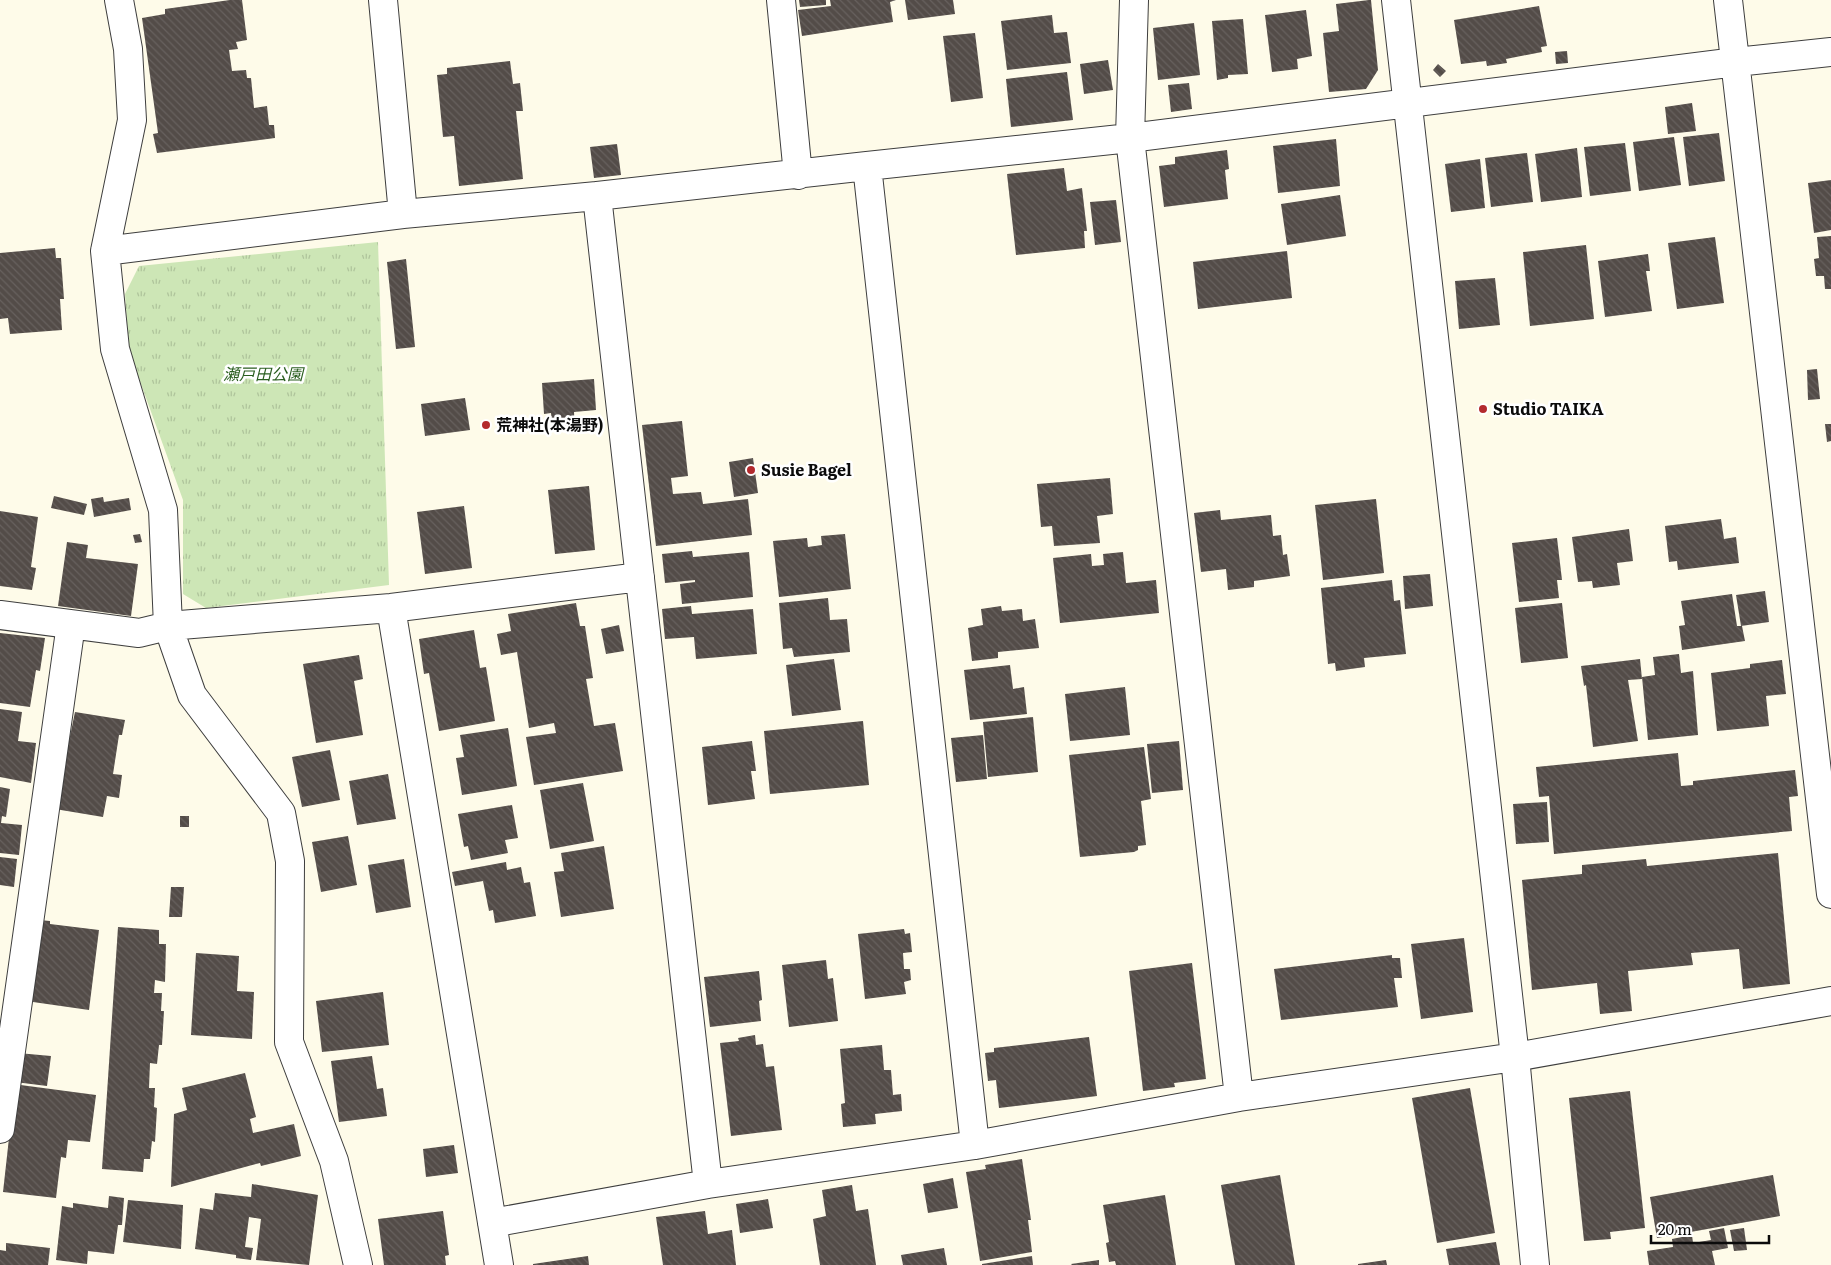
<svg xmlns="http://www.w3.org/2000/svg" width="1831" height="1265" viewBox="0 0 1831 1265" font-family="Literata,'Noto Sans JP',serif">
  <defs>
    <pattern id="park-tufts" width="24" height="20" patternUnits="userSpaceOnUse" patternTransform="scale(1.25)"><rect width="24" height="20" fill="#cde6b6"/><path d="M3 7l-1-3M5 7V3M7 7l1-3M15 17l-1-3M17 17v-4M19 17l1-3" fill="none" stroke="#afc49b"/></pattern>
    <pattern id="building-back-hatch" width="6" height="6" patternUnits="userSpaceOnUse" patternTransform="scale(1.25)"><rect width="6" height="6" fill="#534c48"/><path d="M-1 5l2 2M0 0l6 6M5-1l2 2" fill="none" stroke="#67615e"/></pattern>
  </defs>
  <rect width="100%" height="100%" fill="#fefbe9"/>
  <!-- park -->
  <path fill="url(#park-tufts)" d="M378 242 389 585 206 608 183 594V500L129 351 125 294 139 266Z"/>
  <!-- building -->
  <path fill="url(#building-back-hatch)" d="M230 0H242L247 40 236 42 238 49 229 50 232 71 246 70 247 78H251L254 108 267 106 269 125H274L275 138 157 153 153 134 158 133 142 18 165 14V9Z
    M799 0H826V5L800 7Z
    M830 0H896L890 2 893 22 802 36 798 10 831 6Z
    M905 0H953L955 14 908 20Z
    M1369 0H1371L1378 70 1366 89 1329 92 1323 33 1339 31 1336 4Z
    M1539 6 1547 46 1541 47 1542 52 1506 59 1507 63 1487 66 1486 61 1461 64 1454 20Z
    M1306 10 1312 56 1297 59 1298 69 1272 72 1265 15Z
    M1052 15 1054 33 1067 32 1071 63 1007 70 1001 21Z
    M1243 19 1248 74 1228 75V78L1217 80 1212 21Z
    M1194 23 1200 75 1158 80 1153 28Z
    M975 33 983 98 951 102 943 36Z
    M1567 51 1568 63 1556 64 1555 52Z
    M1108 60 1113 90 1084 94 1080 64Z
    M510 61 513 84 520 83 523 111H516L523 179 459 186 454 136 443 137 437 75 447 74V68Z
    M1438 64 1446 71 1440 77 1433 70Z
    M1067 72 1073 120 1011 127 1006 79Z
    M1189 83 1192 109 1171 112 1168 85Z
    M1692 103 1696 131 1668 134 1665 107Z
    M1719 133 1725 181 1689 186 1683 137Z
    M1674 137 1681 185 1639 191 1633 142Z
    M1336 139 1340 186 1278 193 1273 146Z
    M1625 143 1631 191 1590 196 1584 147Z
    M617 144 621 175 594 178 590 147Z
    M1577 148 1582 197 1541 202 1535 154Z
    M1227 150 1229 169 1225 170 1228 199 1164 207 1159 166 1175 164V157Z
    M1527 153 1533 202 1491 207 1485 158Z
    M1480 159 1485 208 1451 212 1445 164Z
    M1064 168 1067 191 1082 188 1087 231H1084L1085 248 1016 255 1007 174Z
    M1831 180V230L1814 233 1808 183Z
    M1340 195 1346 236 1287 245 1281 204Z
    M1116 200 1121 242 1095 245 1090 202Z
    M1831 236V289H1825L1824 276H1816L1814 259 1819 258 1817 237Z
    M1715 237 1724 303 1677 309 1668 243Z
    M1586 245 1594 319 1530 326 1523 252Z
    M55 248 56 258H61L64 299H60L62 330 10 334 8 318 0 319V253Z
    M1287 251 1292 298 1198 309 1193 262Z
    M1648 254 1650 271H1646L1652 311 1605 317 1598 261Z
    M406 259 415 347 396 349 387 262Z
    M1495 278 1500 325 1459 329 1455 281Z
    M1817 369 1820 399 1808 400 1807 370Z
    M594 379 596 410 574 412 575 431 553 432 551 413 544 414 542 383Z
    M465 398 470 430 425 436 421 404Z
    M682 421 688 476 671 478 673 494 701 492 703 504 748 499 752 535 656 546 642 425Z
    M1825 424H1831V441L1827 442Z
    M753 458 758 493 734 497 729 462Z
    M1110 478 1113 514 1097 516 1100 543 1054 546 1052 526 1041 527 1037 484Z
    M589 486 595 550 555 554 548 490Z
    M54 496 87 504 84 515 51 508Z
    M103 497 104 502 129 498 131 510 94 517 91 499Z
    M1376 499 1384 573 1323 580 1315 505Z
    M464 506 472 568 425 574 417 512Z
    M1220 510 1221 520 1271 515 1273 536 1281 535 1283 555 1287 554 1290 576 1254 581V587L1228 590 1226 569 1201 572 1194 513Z
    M0 511 38 517 31 567 36 568 32 590 0 586Z
    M1721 519 1724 539 1736 537 1739 563 1678 570 1677 561 1669 562 1665 526Z
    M1629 529 1633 561 1617 563 1620 585 1593 588 1592 581 1578 582 1572 537Z
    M140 534 142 542 135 543 133 535Z
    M845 534 851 589 779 597 773 541 807 538 808 547 822 545 821 536Z
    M1557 538 1562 580H1557L1559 598 1519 602 1512 543Z
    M67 542 88 545 86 558 138 564 131 616 58 606Z
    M692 551 693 557 749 552 753 597 682 604 680 584 695 582V580L665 583 662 554Z
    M1123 552 1126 583 1156 580 1159 613 1060 623 1053 558 1091 554 1092 566 1104 565 1103 554Z
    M1430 574 1433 606 1405 609 1403 576Z
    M1392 580 1394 601 1400 600 1406 654 1364 658 1365 667 1336 671 1335 663 1328 664 1321 588Z
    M1765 591 1769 622 1741 626 1736 595Z
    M1732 594 1737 626H1742L1745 641 1682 650 1679 626 1685 625 1681 601Z
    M828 598 830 620 847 619 850 652 794 657 792 648 783 649 779 603Z
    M576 603 580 626H585L593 678 586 679 594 726 615 723 623 771 534 785 526 737 556 733 554 723 529 728 517 652 501 655 497 634 511 631 508 614Z
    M1562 603 1568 658 1521 663 1515 608Z
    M691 606 692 614 753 609 757 654 696 659 694 637 665 639 662 609Z
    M1001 606 1002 611 1022 609 1023 621 1035 619 1039 648 998 652V658L972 661 968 628 983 625 981 609Z
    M619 625 624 651 606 654 601 629Z
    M474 630 480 668 486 667 495 721 439 731 429 673 424 674 419 639Z
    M0 633 45 638 40 671 36 670 30 707 0 703Z
    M1679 654 1681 673 1693 671 1698 735 1648 740 1642 677 1655 675 1653 657Z
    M359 655 363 679 354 681 363 735 316 743 303 664Z
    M834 659 841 710 792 716 786 665Z
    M1640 659 1642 679 1628 680 1638 741 1593 747 1586 685 1584 686 1581 666Z
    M1782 660 1786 694 1766 696 1769 726 1717 731 1711 673 1750 668V664Z
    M1010 665 1013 689 1024 687 1027 714 970 720 964 670Z
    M1125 687 1130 735 1070 741 1065 694Z
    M0 709 22 712 18 741 36 743 31 783 0 777Z
    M75 712 125 720 122 735H119L113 774 122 775 119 798 107 796 103 817 55 809Z
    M1033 717 1038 772 988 777 983 722Z
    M863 721 869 785 770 794 764 731Z
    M508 728 517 786 462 795 456 758 464 757 460 735Z
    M983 735 987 779 956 782 951 738Z
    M752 741 756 771H751L755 799 708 805 702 747Z
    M1179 741 1183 790 1152 793 1147 744Z
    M1144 747 1151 799 1141 801 1146 845 1138 846V850L1134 852 1080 857 1069 755Z
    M330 750 340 800 302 807 292 757Z
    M1678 753 1681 786 1693 785V781L1795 770 1798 796 1789 797 1792 831 1554 854 1549 796 1539 797 1536 767Z
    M388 774 396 819 357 825 349 781Z
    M583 783 594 841 550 849 540 790Z
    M0 787 10 789 6 817 2 816 1 823 22 825 19 855 0 853Z
    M1547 802 1549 842 1516 844 1513 804Z
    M512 805 518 838 505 840 508 853 471 860 468 846 464 847 458 814Z
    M180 816H189V827H180Z
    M348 836 357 885 321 892 312 842Z
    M604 846 614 909 561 917 554 872 564 871 561 853Z
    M1778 853 1790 984 1743 989 1739 949 1691 953 1693 965 1628 971 1632 1011 1600 1014 1597 983 1532 990 1522 880 1582 874V865L1646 859 1647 866Z
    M0 857 17 859 14 887 0 885Z
    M404 859 411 907 376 913 368 865Z
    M506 862 507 870 521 867 524 883 530 882 536 916 495 923 493 910 489 911 483 881 455 886 452 872Z
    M171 887H184L182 917H169Z
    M39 920 50 921V924L99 930 89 1010 26 1001Z
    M118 927 159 930V944H166L165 982 155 980 154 993H162L161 1011H164L162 1045H159L157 1064 150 1063 149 1088H155L154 1107 157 1108 155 1142 152 1141 150 1159H144L143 1172 102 1169Z
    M904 929 905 934 910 933 912 952 903 953 904 969H910L911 980 904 982 906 994 865 999 858 934Z
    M1464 938 1473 1012 1421 1019 1411 944Z
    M196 953 239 956 237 991 254 992 252 1039 191 1035Z
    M1392 955V958H1400L1402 978H1394L1398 1007 1281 1020 1274 969Z
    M826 960 828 979 833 978 838 1021 789 1027 782 965Z
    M1192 963 1206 1079 1174 1083 1175 1087 1143 1091 1129 971Z
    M759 971 762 1000 759 1001 761 1021 710 1027 704 977Z
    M383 992 389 1045 322 1052 316 1001Z
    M755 1035 756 1045 763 1044 766 1067 774 1066 782 1130 731 1136 720 1043 739 1041 738 1038Z
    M1089 1037 1097 1096 999 1108 996 1080 988 1081 985 1053 994 1052V1048Z
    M882 1045 884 1070H891L893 1095 901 1094 902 1111 875 1114 876 1124 843 1127 841 1104 845 1103 840 1049Z
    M18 1053 51 1056 47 1086 15 1082Z
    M372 1056 377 1089 383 1088 387 1116 339 1122 331 1061Z
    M245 1073 256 1117 250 1119 253 1133 294 1124 301 1156 261 1166 260 1163 171 1187 174 1114 187 1110 182 1088Z
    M13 1084 96 1095 90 1142 68 1140 66 1158 61 1157 56 1198 3 1192 13 1102Z
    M1470 1088 1495 1233 1437 1243 1412 1098Z
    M1630 1091 1645 1228 1610 1232 1611 1239 1584 1241 1569 1098Z
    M454 1145 458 1173 426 1177 423 1149Z
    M1022 1159 1031 1220H1028L1032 1252 980 1261 966 1172 986 1169 985 1165Z
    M1280 1175 1295 1265H1235L1221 1185Z
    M1773 1175 1780 1216 1657 1238 1650 1197Z
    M953 1178 958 1208 928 1213 923 1184Z
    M252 1184 318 1195 309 1265 256 1260 261 1219 249 1217 245 1247 253 1248 251 1260 236 1258V1255L195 1249 200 1208 213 1210 215 1193 251 1197Z
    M852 1185 856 1211 868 1209 876 1265H820L813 1219 826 1216 822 1190Z
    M1165 1195 1176 1265H1116L1115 1261 1109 1262 1106 1243 1109 1242 1103 1205Z
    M109 1196 124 1198 122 1225H118L114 1254 88 1251 87 1264 56 1260 62 1206 73 1208V1203L108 1208Z
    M768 1199 773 1228 740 1233 736 1204Z
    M128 1200 183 1205 181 1249 123 1242Z
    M443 1211 449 1255 445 1256 446 1265H384L378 1219Z
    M705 1211 708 1234 732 1230 736 1265H663L656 1217Z
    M1724 1228 1728 1248 1712 1251 1715 1265H1649L1647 1251 1673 1247 1672 1239 1692 1235 1693 1243 1711 1240 1709 1231Z
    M1744 1228 1747 1250 1734 1251 1730 1230Z
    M1496 1242 1500 1265H1449L1446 1249Z
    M6 1243 50 1248 48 1265H0V1250L6 1251Z
    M944 1248 947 1265H903L901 1255Z
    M588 1256 589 1265H533V1264Z
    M1032 1256 1033 1265H982V1264Z
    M1099 1260V1265H1072L1071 1264Z
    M1386 1260 1387 1265H1358V1264Z"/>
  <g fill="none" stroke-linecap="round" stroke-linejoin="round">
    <!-- minor casing -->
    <g stroke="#3e3e3e" stroke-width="30">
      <path id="minor" d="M119 0 128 49 132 120 105 251 115 349 163 510 168 626 192 695 281 813 290 861 289 1042 334 1161 358 1265
        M383 0 403 214
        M781 0 798 175
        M1134 0 1130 138 1239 1097
        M1396 0 1515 1057 1535 1265
        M1728 0 1831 894
        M597 196 708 1184
        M105 251 403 214 597 196 867 166
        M391 608 499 1265
        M0 615 139 633 168 626 391 608 640 577
        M0 1129 71 624
        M975 1145 867 166 1130 138 1736 62 1831 52
        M492 1223 708 1184 975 1145 1239 1097 1515 1057 1831 1001"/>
    </g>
    <!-- minor -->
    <use href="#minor" stroke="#fff" stroke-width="28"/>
  </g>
  <!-- markers -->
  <g fill="#b32a2d" stroke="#fff" stroke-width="2">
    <circle cx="1483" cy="409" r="5"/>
    <circle cx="486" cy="425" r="5"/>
    <circle cx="751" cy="470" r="5"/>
  </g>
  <g text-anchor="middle" stroke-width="5" stroke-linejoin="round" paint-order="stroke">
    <!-- park labels -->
    <g font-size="16" font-style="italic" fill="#2a5e1f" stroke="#fff">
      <text x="263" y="380">瀬戸田公園</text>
    </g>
    <!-- poi labels -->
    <g font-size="16" font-weight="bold" fill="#0b0b0b" stroke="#fff" text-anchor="start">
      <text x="1493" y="415">Studio TAIKA</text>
      <text x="496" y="431">荒神社(本湯野)</text>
      <text x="761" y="476">Susie Bagel</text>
    </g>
  </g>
  <!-- scale -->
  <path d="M1651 1235v8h118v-8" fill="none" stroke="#0b0b0b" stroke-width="2.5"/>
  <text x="1658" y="1235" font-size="15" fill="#0b0b0b" stroke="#ffffff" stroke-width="4" paint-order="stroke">20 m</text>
</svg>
